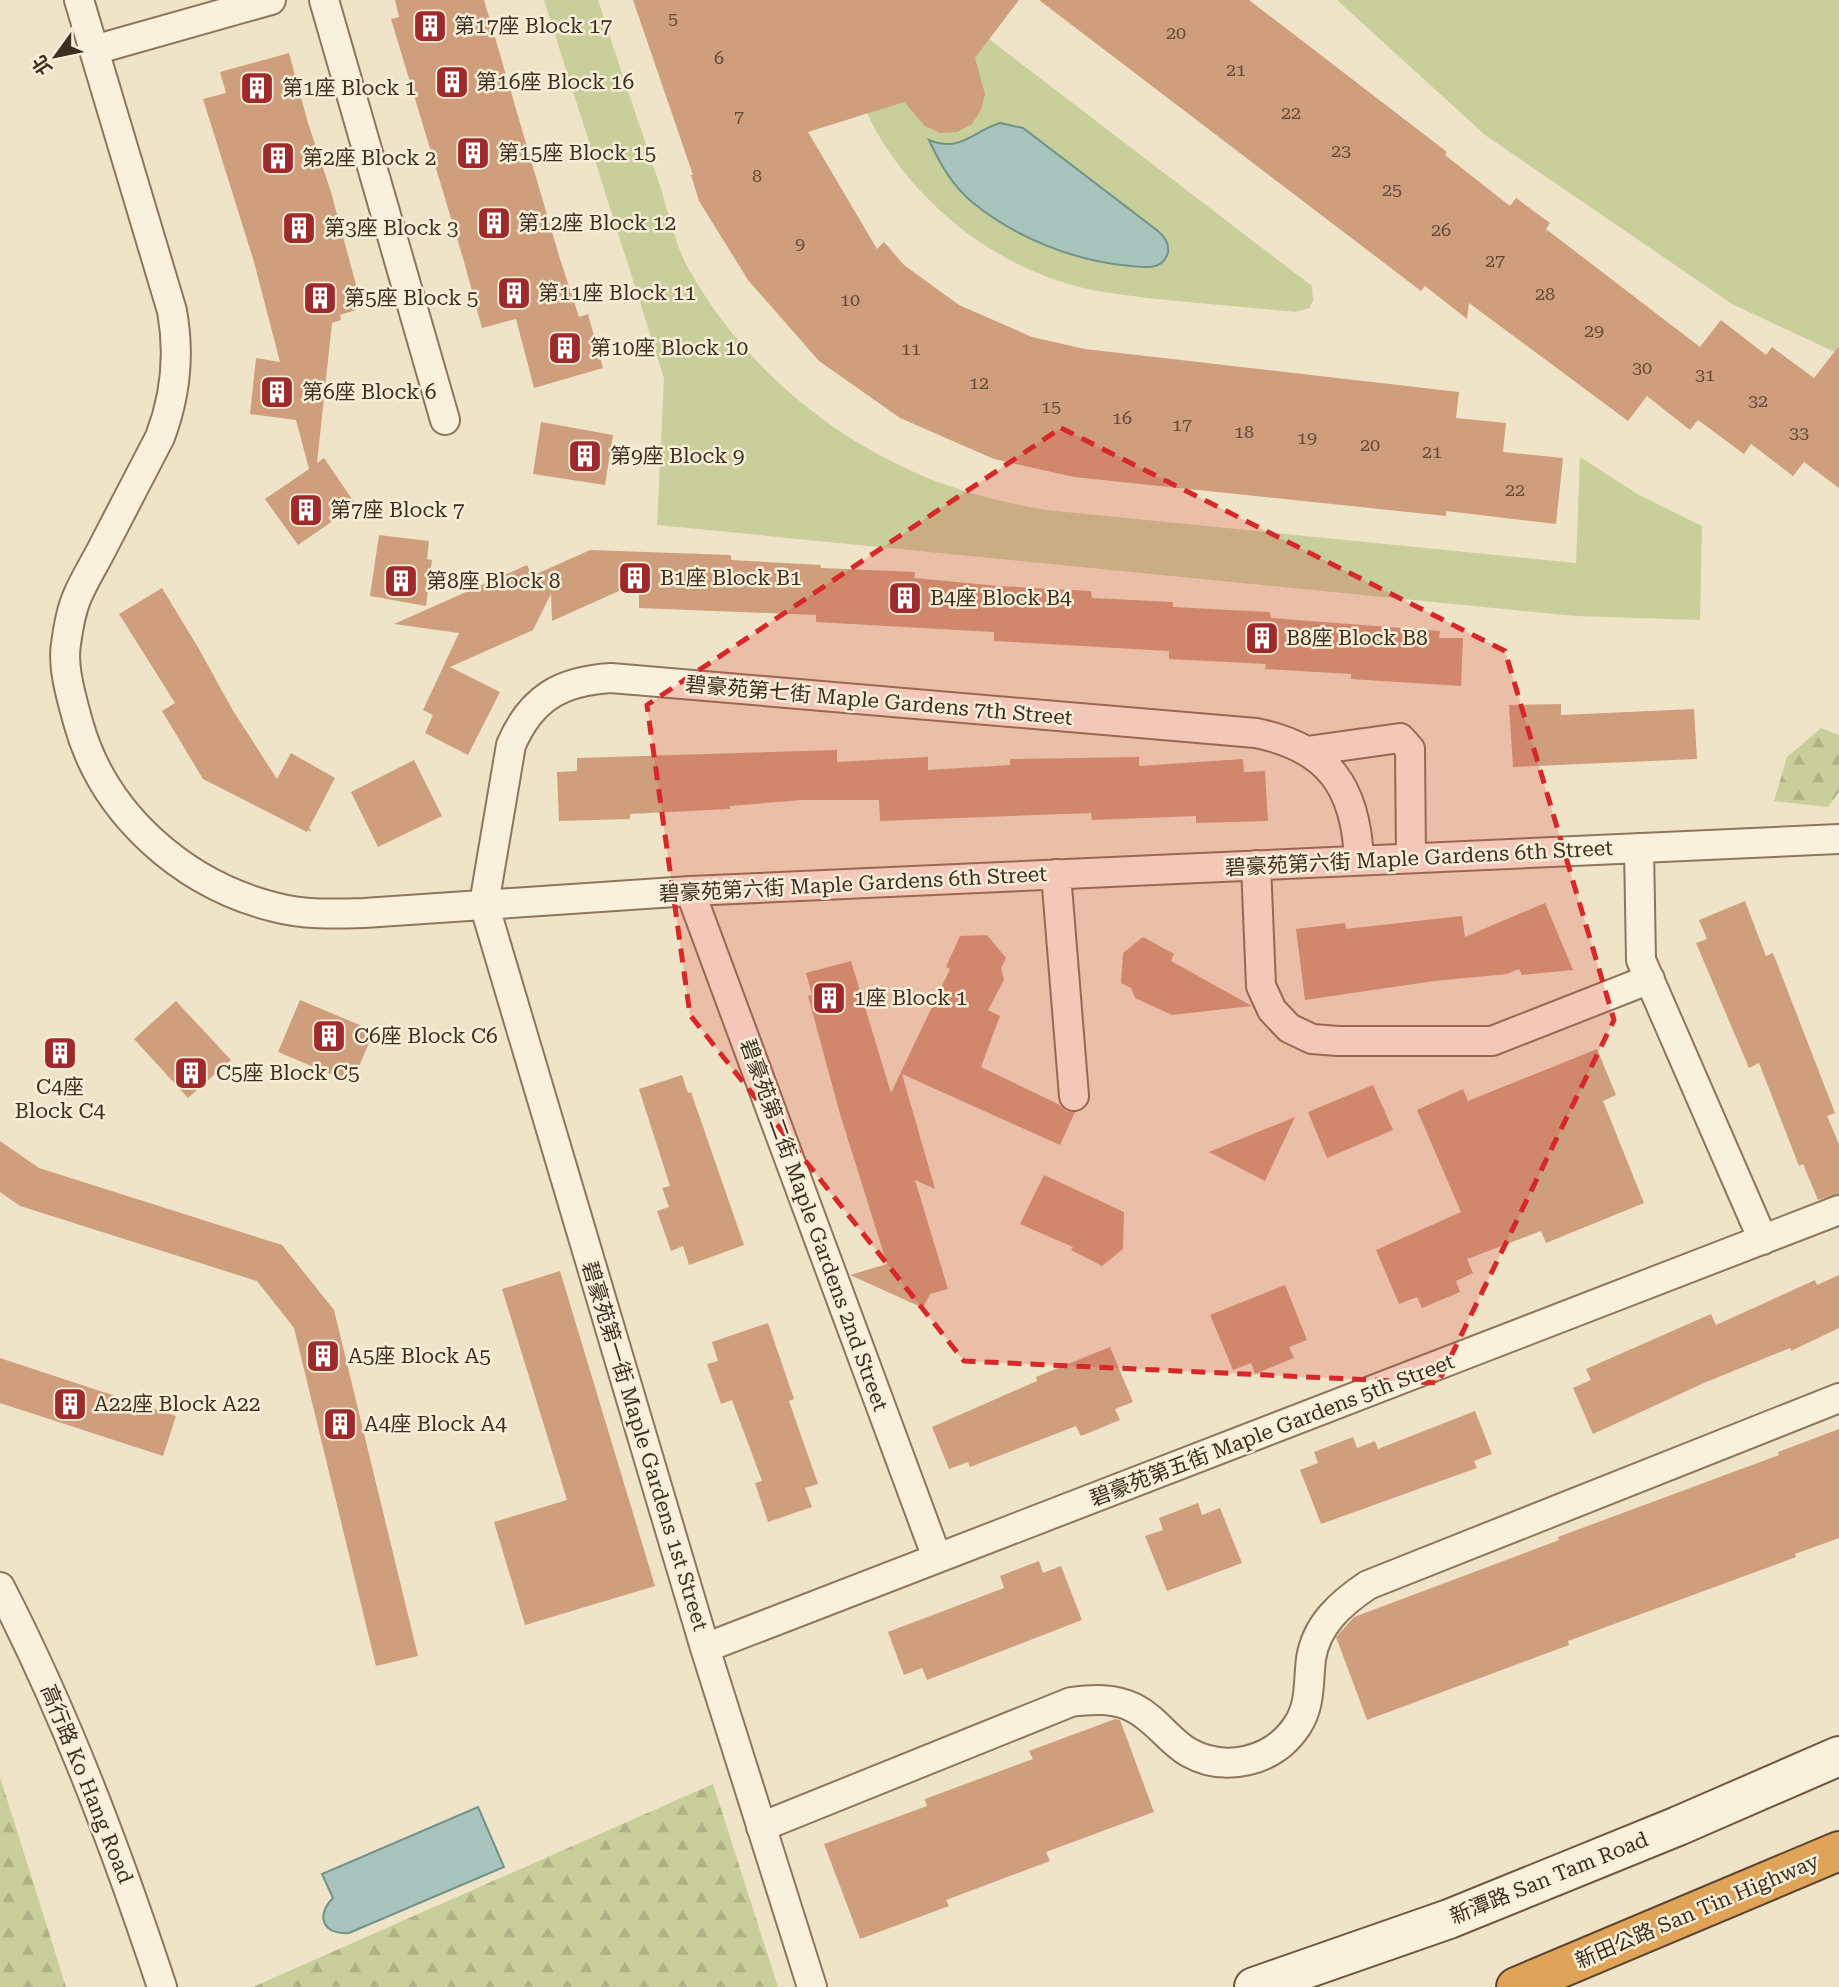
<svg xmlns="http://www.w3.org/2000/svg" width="1839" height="1987" viewBox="0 0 1839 1987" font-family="'Roboto Serif','Noto Sans TC',serif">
  <defs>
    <pattern id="forest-firs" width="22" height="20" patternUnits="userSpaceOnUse" patternTransform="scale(1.75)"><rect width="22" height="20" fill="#c9cf9b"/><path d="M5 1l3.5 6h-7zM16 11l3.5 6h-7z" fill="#aeb285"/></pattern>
  </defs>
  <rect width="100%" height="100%" fill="#f0e4c8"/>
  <!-- green -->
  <path fill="#c9cf9b" d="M544 0H598C618 62 639 124 660 186 668 211 675 243 687 266 737 357 819 430 914 472 956 491 1001 502 1046 510L1576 563 1580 457 1639 495 1702 526 1700 620 1575 616 657 525 664 378Z
    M938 0 1312 286 1313 301 1309 308 1295 312C1231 305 1167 302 1104 292 1011 277 927 216 879 136 871 123 865 107 858 93Z
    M1337 0H1839V354L1732 304 1485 135Z"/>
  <!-- forest -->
  <path fill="url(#forest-firs)" d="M1821 728 1839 735V792L1828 807 1774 801 1787 757Z
    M0 1777 66 1987H0Z
    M713 1784 778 1987H253Z"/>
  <!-- water -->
  <path fill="#a9c4bc" stroke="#6f938a" stroke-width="2" d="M1000 123 1023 128 1158 231C1166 238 1172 248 1165 259 1158 270 1142 267 1130 266 1074 261 1016 238 972 202 952 185 940 164 929 140 961 153 973 131 1000 123Z
    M478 1807 504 1867 349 1933C323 1935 315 1916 333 1898L322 1874Z"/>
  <!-- building -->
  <path fill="#cf9f7d" d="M395 0H484L560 259 579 317 588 314 603 368 534 388 516 319 482 328 463 258 391 19 399 17Z
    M633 0H1019L975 58 985 94 981 110 972 124 957 132 941 133 925 126 904 102 808 132 877 249 884 242 904 265 959 305 1032 337 1085 349 1459 392 1456 418 1506 423 1503 452 1563 458 1556 524 1446 511V516L1074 477 994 459 900 418 819 361 748 280 699 201 691 175H693Z
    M1039 0H1249L1447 152 1445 155 1510 206 1516 198 1550 223 1546 229 1700 347 1721 320 1766 355 1772 347 1814 378 1839 346V488L1804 462 1793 476 1751 444 1744 454 1698 420 1690 430 1647 396 1628 421 1469 303 1467 319 1425 286 1421 291Z
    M289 53 308 123 331 192 358 292 352 294 356 310 340 315 341 320 332 323 317 463 324 458 356 505 298 545 265 499 309 469 296 420 250 414 256 358 280 362 254 262 203 99 226 93 220 72Z
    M541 422 613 435 605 485 533 474Z
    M379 535 429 541 427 559 432 560 426 606 370 596Z
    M590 550 731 555V560L821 565V568L915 572 914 578 999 586 1091 591 1092 598 1173 602V607L1270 612 1271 618 1440 631 1439 638H1463L1461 686 1351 679V674L1265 669 1266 664 1169 659V651L994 641V632L816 622V615L639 608V582L552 621 551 594 533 630 450 667 500 692 468 755 425 733 433 715 423 710 459 633 394 624 527 565 532 576Z
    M162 588 199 649 232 709 277 779 291 753 335 778 309 828 312 832 308 830 307 832 203 779 162 711 175 703 119 614Z
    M1561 704V715L1694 709 1697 759 1513 767 1509 705Z
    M837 750V762L928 757V770L1010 765V759L1139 757V766L1243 759 1244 772 1265 771 1268 821 1196 823V816L1092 820 1091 813 880 821 879 800H802L730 806V809L630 814V819L559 821 557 772 577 771V758Z
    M414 760 442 816 378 847 351 792Z
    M1745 901 1766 956 1773 953 1835 1113 1827 1116 1839 1144V1194L1818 1200 1803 1164 1799 1166 1759 1063 1749 1068 1696 943 1707 939 1699 920Z
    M1545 903 1573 970 1522 975 1519 969 1507 974 1434 981 1305 1000 1296 929 1345 923 1346 929 1462 916 1465 937Z
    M987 935 1006 958 1001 968 1004 980 988 1010 1000 1016 981 1067 1060 1105 1066 1111 1075 1112 1060 1145 902 1074 935 1189 915 1180 948 1289 930 1294 923 1308 850 1275 887 1264 840 1114 808 996 812 995 806 973 851 961 891 1093 950 969 946 967 960 936Z
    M1143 937 1174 954 1171 961 1252 1006 1172 1015 1135 998 1131 988 1121 983 1123 953Z
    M300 1000 374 1031 352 1083 278 1052Z
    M176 1001 231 1060 188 1098 134 1039Z
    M1597 1049 1616 1095 1603 1101 1644 1203 1546 1243 1541 1231 1467 1259 1473 1273 1456 1281 1460 1292 1422 1308 1417 1297 1399 1304 1376 1250 1461 1212 1417 1110 1463 1089 1468 1101Z
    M682 1075 688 1093 691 1092 744 1245 689 1265 683 1246 671 1251 657 1211 669 1207 662 1188 670 1186 639 1089Z
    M1373 1085 1393 1130 1327 1158 1308 1112Z
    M1295 1117 1265 1181 1209 1152Z
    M0 1141 39 1168 282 1245 334 1310 418 1656 376 1666 294 1328 257 1281 20 1206 0 1192Z
    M1044 1175 1124 1212 1123 1249 1102 1266 1071 1250 1073 1247 1020 1224Z
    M560 1271 655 1586 525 1625 494 1522 567 1500 502 1289Z
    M1839 1275V1328L1791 1351 1790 1348 1704 1383 1593 1434 1573 1388 1591 1380 1586 1369 1711 1314 1716 1325 1815 1280 1817 1285Z
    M1285 1285 1307 1340 1289 1347 1294 1358 1255 1374 1251 1363 1233 1370 1210 1315Z
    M768 1323 794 1399 789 1401 818 1484 805 1488 812 1507 768 1522 755 1483 762 1481 732 1400 721 1404 707 1364 718 1361 712 1342Z
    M1110 1347 1133 1402 1115 1409 1120 1420 1081 1436 1076 1426 970 1467 968 1462 949 1469 932 1427 1037 1381 1036 1377Z
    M0 1358 176 1416 163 1456 0 1403Z
    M1475 1411 1492 1454 1474 1461 1477 1468 1321 1524 1300 1470 1318 1463 1314 1452 1353 1437 1357 1448 1375 1441 1378 1449Z
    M1839 1429V1538L1795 1554 1796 1557 1568 1641 1569 1645 1367 1720 1336 1637 1354 1617 1559 1540 1558 1537 1779 1455 1778 1452Z
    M1198 1503 1202 1515 1220 1508 1242 1563 1167 1591 1145 1536 1163 1530 1159 1518Z
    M1039 1561 1043 1573 1061 1566 1082 1620 927 1680 922 1668 904 1675 888 1632 1004 1588 1000 1576Z
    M1115 1719 1120 1720 1154 1812 1046 1852 1050 1861 946 1900 949 1906 860 1939 824 1844 927 1806 925 1799 1033 1759 1029 1751Z"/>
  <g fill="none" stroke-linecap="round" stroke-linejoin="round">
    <!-- lane casing -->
    <g stroke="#8d765c" stroke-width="32">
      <path id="lane" d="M79 0 172 311C180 355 176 395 160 437 141 473 123 509 104 545 95 563 84 580 77 597 71 611 68 629 66 644 62 667 72 700 78 722 103 814 183 884 274 907 303 915 334 914 364 913L690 891 1839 839
        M324 0 445 420
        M94 50 271 0
        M1307 751 1400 738 1410 749 1411 858
        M1639 848 1641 960 1763 1240
        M1256 865 1261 986 1272 1010 1289 1028 1312 1039 1338 1041H1492L1650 979
        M1056 874 1074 1096
        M690 891 937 1558
        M0 1587C66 1715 117 1851 162 1987
        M705 1648 1839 1210
        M761 1827 1071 1702C1093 1699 1115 1698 1134 1708 1156 1719 1168 1740 1188 1752 1225 1773 1273 1762 1297 1726 1311 1705 1308 1683 1311 1659 1316 1625 1341 1603 1368 1585L1839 1398
        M812 1987 705 1648 484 904 511 745C531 698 561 681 611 678L1256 733C1329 748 1356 787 1359 860"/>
    </g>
    <!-- secondary casing -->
    <g stroke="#6f573f" stroke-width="42">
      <path id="secondary" d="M1254 1987 1449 1919 1678 1826 1839 1756"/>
    </g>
    <!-- highway casing -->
    <g stroke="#5b4430" stroke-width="42">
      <path id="highway" d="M1516 1987 1839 1851"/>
    </g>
    <!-- lane -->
    <use href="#lane" stroke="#faf1dc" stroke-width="28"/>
    <!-- secondary -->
    <use href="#secondary" stroke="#faf1dc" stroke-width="38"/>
    <!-- highway -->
    <use href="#highway" stroke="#e0a458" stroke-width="38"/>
  </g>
  <!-- marked area -->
  <path fill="#d62828" fill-opacity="0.2" stroke="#d62828" stroke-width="5" stroke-dasharray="14 9" stroke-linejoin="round" d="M1061 428 1505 651 1614 1020 1438 1383 964 1361 690 1015 647 705Z"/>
  <!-- icons -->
  <defs>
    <g id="building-square" transform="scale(1.75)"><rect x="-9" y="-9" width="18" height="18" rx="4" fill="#9e2a2b" stroke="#f7eed8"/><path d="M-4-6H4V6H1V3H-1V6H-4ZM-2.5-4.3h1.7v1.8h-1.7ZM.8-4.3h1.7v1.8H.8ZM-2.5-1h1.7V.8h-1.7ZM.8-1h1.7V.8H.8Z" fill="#fff"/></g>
  </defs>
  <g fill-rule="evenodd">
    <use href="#building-square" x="430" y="26"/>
    <use href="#building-square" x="452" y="82"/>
    <use href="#building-square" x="257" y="88"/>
    <use href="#building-square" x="473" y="153"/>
    <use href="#building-square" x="278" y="158"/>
    <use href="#building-square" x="494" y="223"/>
    <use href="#building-square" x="299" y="228"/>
    <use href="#building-square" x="514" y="293"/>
    <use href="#building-square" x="320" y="298"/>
    <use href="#building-square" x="565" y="348"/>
    <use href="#building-square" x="277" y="392"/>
    <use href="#building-square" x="585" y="456"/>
    <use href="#building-square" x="306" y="510"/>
    <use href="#building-square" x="635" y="578"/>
    <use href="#building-square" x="401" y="581"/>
    <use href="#building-square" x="905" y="598"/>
    <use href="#building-square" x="1262" y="638"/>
    <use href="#building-square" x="829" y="998"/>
    <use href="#building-square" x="329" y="1036"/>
    <use href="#building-square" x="60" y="1053"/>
    <use href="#building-square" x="191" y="1073"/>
    <use href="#building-square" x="323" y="1356"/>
    <use href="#building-square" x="70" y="1404"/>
    <use href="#building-square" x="340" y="1424"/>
  </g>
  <g text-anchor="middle" stroke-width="5" stroke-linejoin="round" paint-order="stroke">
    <!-- number labels -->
    <g font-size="18" fill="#624a37">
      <text x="673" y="25">5</text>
      <text x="1176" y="39">20</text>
      <text x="719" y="64">6</text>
      <text x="1236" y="76">21</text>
      <text x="1291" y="119">22</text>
      <text x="739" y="123">7</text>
      <text x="1341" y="157">23</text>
      <text x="757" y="182">8</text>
      <text x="1392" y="196">25</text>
      <text x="1441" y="236">26</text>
      <text x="800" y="250">9</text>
      <text x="1495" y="267">27</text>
      <text x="1545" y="300">28</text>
      <text x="850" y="306">10</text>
      <text x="1594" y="337">29</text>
      <text x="911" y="355">11</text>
      <text x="1642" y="374">30</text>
      <text x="1705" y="381">31</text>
      <text x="979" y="389">12</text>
      <text x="1758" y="407">32</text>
      <text x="1051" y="413">15</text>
      <text x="1122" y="424">16</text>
      <text x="1182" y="431">17</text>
      <text x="1244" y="438">18</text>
      <text x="1799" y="439">33</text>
      <text x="1307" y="444">19</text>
      <text x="1370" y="451">20</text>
      <text x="1432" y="458">21</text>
      <text x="1515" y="496">22</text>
    </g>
    <!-- poi labels -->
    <g font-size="21" fill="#3d2e20" stroke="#f7eed8" text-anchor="start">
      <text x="454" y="33">第17座 Block 17</text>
      <text x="476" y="89">第16座 Block 16</text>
      <text x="282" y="95">第1座 Block 1</text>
      <text x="498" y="160">第15座 Block 15</text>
      <text x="302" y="165">第2座 Block 2</text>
      <text x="518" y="230">第12座 Block 12</text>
      <text x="324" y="235">第3座 Block 3</text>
      <text x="538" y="300">第11座 Block 11</text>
      <text x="344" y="305">第5座 Block 5</text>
      <text x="590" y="355">第10座 Block 10</text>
      <text x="302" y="399">第6座 Block 6</text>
      <text x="610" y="463">第9座 Block 9</text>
      <text x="330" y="517">第7座 Block 7</text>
      <text x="660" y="585">B1座 Block B1</text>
      <text x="426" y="588">第8座 Block 8</text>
      <text x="930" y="605">B4座 Block B4</text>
      <text x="1286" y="645">B8座 Block B8</text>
      <text x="854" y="1005">1座 Block 1</text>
      <text x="354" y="1043">C6座 Block C6</text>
      <text x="216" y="1080">C5座 Block C5</text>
      <text x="60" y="1094" text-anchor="middle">C4座<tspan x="60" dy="24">Block C4</tspan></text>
      <text x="348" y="1363">A5座 Block A5</text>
      <text x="94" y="1411">A22座 Block A22</text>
      <text x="364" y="1431">A4座 Block A4</text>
    </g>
    <!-- street labels -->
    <g font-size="21" fill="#3d2e20" stroke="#f7eed8">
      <text transform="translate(879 701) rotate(5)" y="7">碧豪苑第七街 Maple Gardens 7th Street</text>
      <text transform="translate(1419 858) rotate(-3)" y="7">碧豪苑第六街 Maple Gardens 6th Street</text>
      <text transform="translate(853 884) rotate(-3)" y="7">碧豪苑第六街 Maple Gardens 6th Street</text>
      <text transform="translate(814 1225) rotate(70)" y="7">碧豪苑第二街 Maple Gardens 2nd Street</text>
      <text transform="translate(1272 1430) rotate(-21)" y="7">碧豪苑第五街 Maple Gardens 5th Street</text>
      <text transform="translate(645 1446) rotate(73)" y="7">碧豪苑第一街 Maple Gardens 1st Street</text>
      <text transform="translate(87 1784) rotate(68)" y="7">高行路 Ko Hang Road</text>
      <text transform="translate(1549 1878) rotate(-22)" y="7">新潭路 San Tam Road</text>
      <text transform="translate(1697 1911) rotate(-23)" y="7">新田公路 San Tin Highway</text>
    </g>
  </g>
  <!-- north arrow -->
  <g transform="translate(56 56) rotate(237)" stroke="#f7eed8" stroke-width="5" paint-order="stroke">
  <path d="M0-5L12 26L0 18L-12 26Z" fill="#3d2e20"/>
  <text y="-10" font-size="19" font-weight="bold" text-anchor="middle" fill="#3d2e20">北</text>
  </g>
</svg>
